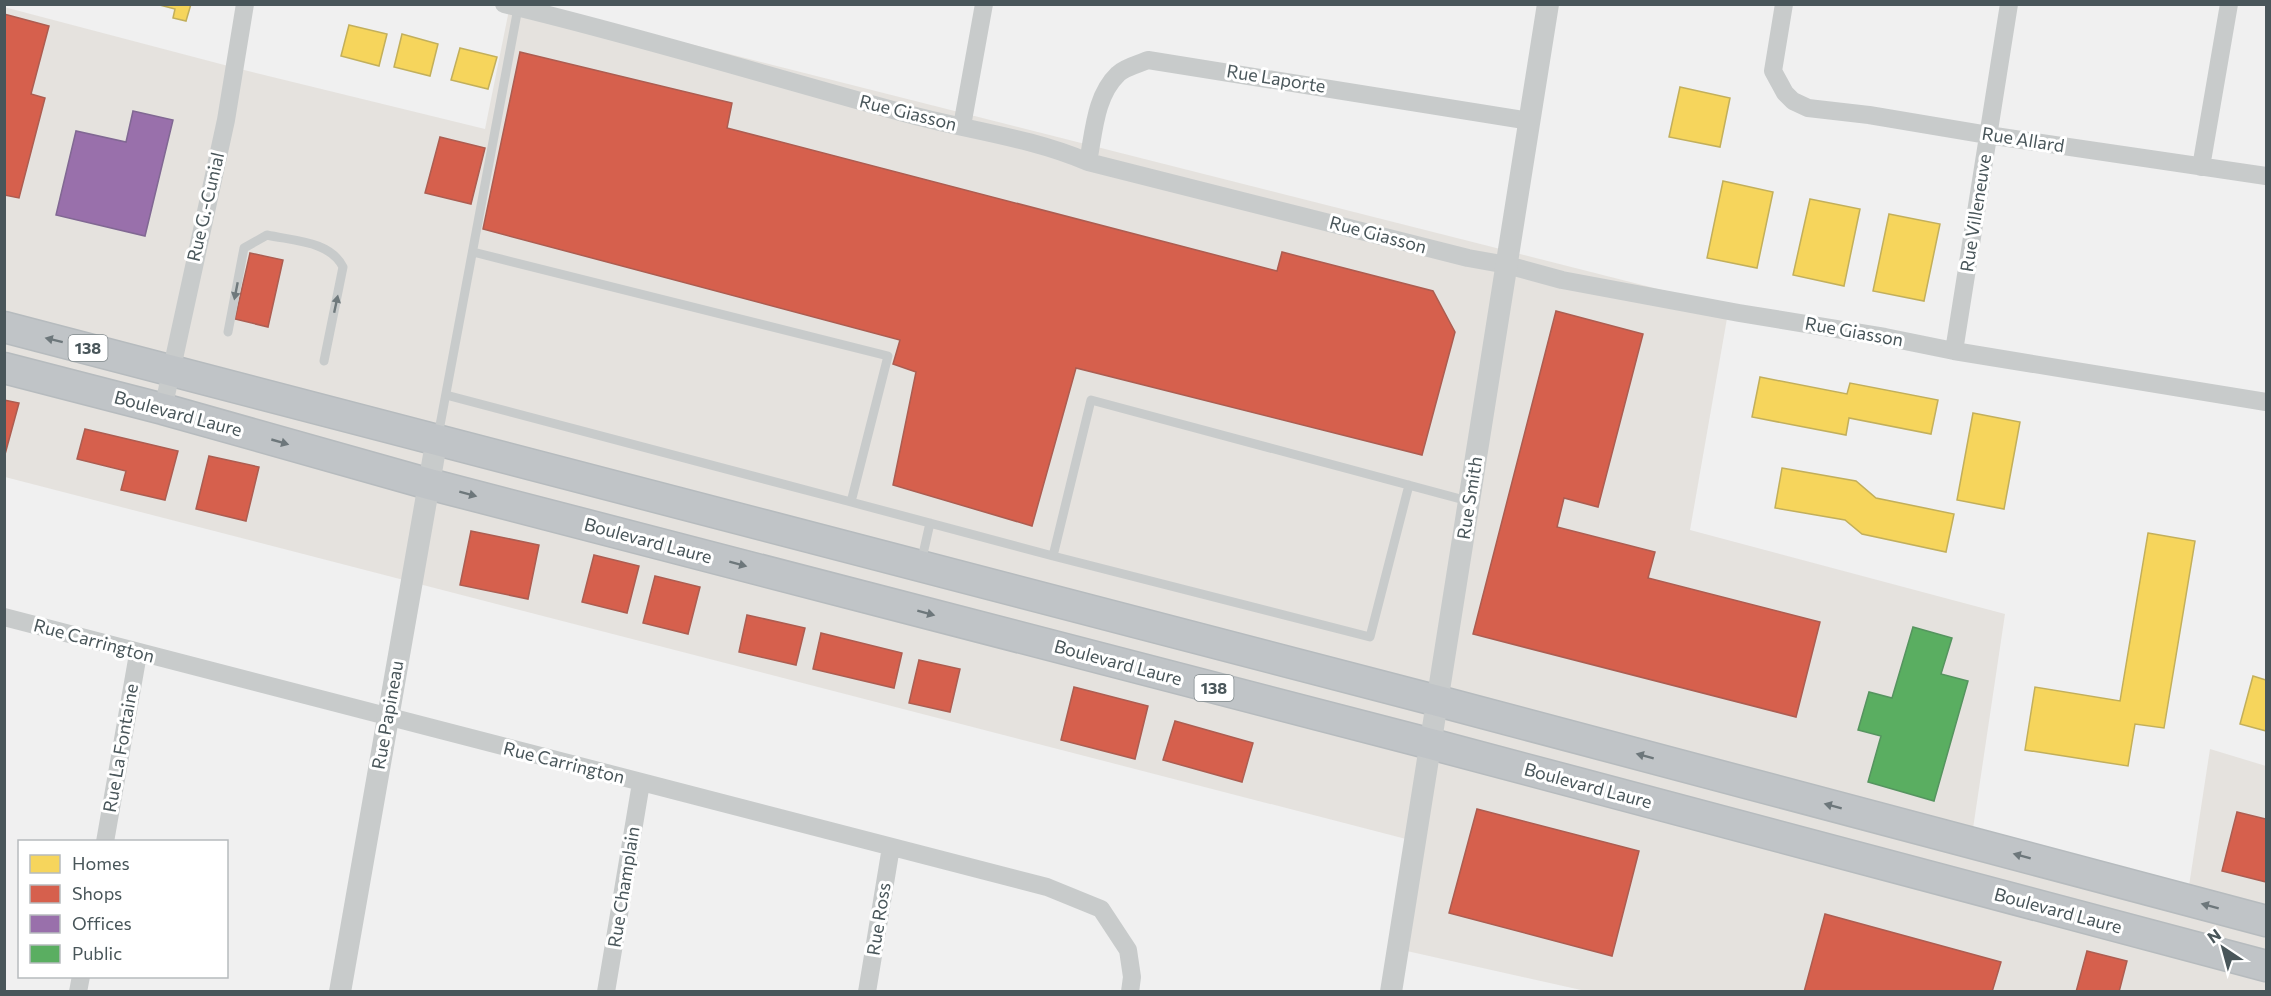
<svg xmlns="http://www.w3.org/2000/svg" width="2271" height="996" viewBox="0 0 2271 996" font-family="Commissioner,sans-serif">
  <rect width="100%" height="100%" fill="#f0f0f0"/>
  <!-- commercial -->
  <path fill="#e5e2de" d="M510 5H536L1729 307 1690 530 2005 614 1971 842 2187 899 2210 749 2266 766V991L1590 992 1389 947 1406 839 5 477 4 7 232 67 485 129Z"/>
  <!-- homes -->
  <path fill="#f6d55c" stroke="#c2af5b" stroke-width="1.5" d="M156 4H191L186 21 173 18 175 9Z
    M349 25 387 34 379 66 341 56Z
    M402 34 438 44 430 76 394 67Z
    M460 48 497 57 488 89 451 80Z
    M1680 87 1730 98 1720 147 1669 137Z
    M1723 181 1773 192 1757 268 1707 258Z
    M1810 199 1860 209 1844 286 1793 275Z
    M1889 214 1940 224 1924 301 1873 291Z
    M1760 377 1847 394 1850 383 1938 400 1931 434 1849 418 1846 435 1752 417Z
    M1973 413 2020 422 2004 509 1957 500Z
    M1782 468 1856 481 1876 498 1954 514 1946 552 1862 534 1845 520 1775 508Z
    M2148 533 2195 541 2164 728 2135 724 2128 766 2025 750 2035 687 2120 701Z
    M2253 676 2266 680V731L2240 724Z"/>
  <!-- shops -->
  <path fill="#d6604d" stroke="#ac5d51" stroke-width="1.5" d="M4 14 49 26 31 94 45 98 19 198 4 195Z
    M520 52 732 103 727 128 1277 271 1282 252 1433 291 1455 332 1422 455 1076 368 1032 526 893 485 916 372 893 364 900 340 483 229Z
    M440 137 485 148 471 204 425 193Z
    M250 253 283 260 268 327 235 319Z
    M1556 311 1643 334 1598 507 1564 498 1557 527 1655 552 1648 578 1820 622 1796 717 1473 634Z
    M4 400 19 403 4 458Z
    M85 429 178 451 165 500 121 490 126 471 77 459Z
    M209 456 259 467 246 521 196 509Z
    M471 531 539 545 528 599 460 585Z
    M594 555 639 566 627 613 582 602Z
    M655 576 700 587 688 634 643 623Z
    M747 615 805 628 796 665 739 652Z
    M821 633 902 653 894 688 813 669Z
    M919 660 960 669 950 712 909 703Z
    M1074 687 1148 706 1135 759 1061 740Z
    M1175 721 1253 743 1242 782 1163 760Z
    M1477 809 1639 851 1612 956 1449 913Z
    M2237 812 2266 819V882L2222 871Z
    M1825 914 2001 962 1992 992H1804Z
    M2087 951 2127 961 2119 992H2076Z"/>
  <!-- offices -->
  <path fill="#9970ab" stroke="#816893" stroke-width="1.5" d="M133 111 173 120 145 236 56 215 76 131 126 142Z"/>
  <!-- public -->
  <path fill="#5aae61" stroke="#55945f" stroke-width="1.5" d="M1913 627 1952 638 1941 674 1968 681 1934 801 1868 782 1881 736 1858 730 1869 692 1892 698Z"/>
  <g fill="none" stroke-linecap="round" stroke-linejoin="round">
    <!-- trunk casing -->
    <g stroke="#b6bbbe" stroke-width="33">
      <path id="trunk" d="M4 327 1438 701 2266 921
        M4 368 163 409 429 484 1431 744 2266 966"/>
    </g>
    <!-- service -->
    <path stroke="#c8cbcb" stroke-width="9" d="M473 252 888 356 851 502 1053 556 1091 400 1468 501
      M228 332 244 248 267 235C294 241 330 241 343 267L324 361
      M446 395 851 502
      M438 436 518 8
      M1053 556 1370 637 1409 485
      M921 563 930 523"/>
    <!-- minor -->
    <path stroke="#c8cbcb" stroke-width="18" d="M504 4C639 36 771 77 904 113 965 130 1030 137 1088 162L1468 258 1507 265 1562 280 1739 313 1885 337 1954 351 2266 402
      M1784 4 1773 71 1785 93 1793 101 1808 108 1869 115 1988 135 2266 176
      M962 126 984 4
      M1088 162C1094 132 1095 96 1118 74 1125 67 1139 64 1148 60L1530 121
      M2201 167 2229 4
      M1954 351 2009 4
      M163 409 226 120 245 4
      M4 617 1047 887 1101 909 1128 950 1132 977 1130 992
      M105 842 138 654
      M78 992 81 976
      M606 992 641 783
      M867 992 891 847"/>
    <!-- tertiary -->
    <path stroke="#c8cbcb" stroke-width="22" d="M340 992 437 438
      M1391 992 1548 4"/>
    <!-- trunk -->
    <use href="#trunk" stroke="#c0c4c7" stroke-width="30"/>
  </g>
  <!-- one-way arrows -->
  <defs><path id="oneway-solid" d="M-6-.8H1V-3.2L6.5 0L1 3.2V.8H-6Z" transform="scale(1.5)"/></defs>
  <g fill="#6f797c">
    <use href="#oneway-solid" transform="translate(236 291) rotate(101)"/>
    <use href="#oneway-solid" transform="translate(336 304) rotate(-78)"/>
  </g>
  <g fill="#6d777b">
    <use href="#oneway-solid" transform="translate(54 340) rotate(-166)"/>
    <use href="#oneway-solid" transform="translate(280 442) rotate(16)"/>
    <use href="#oneway-solid" transform="translate(468 494) rotate(15)"/>
    <use href="#oneway-solid" transform="translate(738 564) rotate(15)"/>
    <use href="#oneway-solid" transform="translate(926 613) rotate(15)"/>
    <use href="#oneway-solid" transform="translate(1645 756) rotate(-165)"/>
    <use href="#oneway-solid" transform="translate(1833 806) rotate(-165)"/>
    <use href="#oneway-solid" transform="translate(2022 856) rotate(-165)"/>
    <use href="#oneway-solid" transform="translate(2210 906) rotate(-165)"/>
  </g>
  <g text-anchor="middle" stroke-width="6" stroke-linejoin="round" paint-order="stroke">
    <!-- shield labels -->
    <g fill="#fff" stroke="#80898c" stroke-width="1.5">
      <rect x="68.5" y="335" width="39" height="26" rx="4.5"/>
      <rect x="1194.5" y="675" width="39" height="26" rx="4.5"/>
    </g>
    <g font-size="16" font-weight="bold" fill="#49565a">
      <text x="88" y="354">138</text>
      <text x="1214" y="694">138</text>
    </g>
    <!-- street labels -->
    <g font-size="18" fill="#49565a" stroke="#fff">
      <text transform="translate(1276 79) rotate(9)" y="6">Rue Laporte</text>
      <text transform="translate(908 113) rotate(14)" y="6">Rue Giasson</text>
      <text transform="translate(2023 140) rotate(9)" y="6">Rue Allard</text>
      <text transform="translate(206 207) rotate(-77)" y="6">Rue G.-Cunial</text>
      <text transform="translate(1976 213) rotate(-81)" y="6">Rue Villeneuve</text>
      <text transform="translate(1378 235) rotate(15)" y="6">Rue Giasson</text>
      <text transform="translate(1854 332) rotate(10)" y="6">Rue Giasson</text>
      <text transform="translate(178 414) rotate(15)" y="6">Boulevard Laure</text>
      <text transform="translate(1470 498) rotate(-81)" y="6">Rue Smith</text>
      <text transform="translate(648 541) rotate(15)" y="6">Boulevard Laure</text>
      <text transform="translate(94 641) rotate(15)" y="6">Rue Carrington</text>
      <text transform="translate(1118 663) rotate(15)" y="6">Boulevard Laure</text>
      <text transform="translate(388 715) rotate(-80)" y="6">Rue Papineau</text>
      <text transform="translate(121 748) rotate(-80)" y="6">Rue La Fontaine</text>
      <text transform="translate(564 763) rotate(14)" y="6">Rue Carrington</text>
      <text transform="translate(1588 786) rotate(15)" y="6">Boulevard Laure</text>
      <text transform="translate(624 887) rotate(-81)" y="6">Rue Champlain</text>
      <text transform="translate(2058 911) rotate(15)" y="6">Boulevard Laure</text>
      <text transform="translate(879 919) rotate(-81)" y="6">Rue Ross</text>
    </g>
  </g>
  <!-- border -->
  <rect width="2271" height="996" fill="none" stroke="#49565a" stroke-width="12"/>
  <!-- legend -->
  <rect x="18" y="840" width="210" height="138" fill="#ffffff" stroke="#b6bbbd" stroke-width="1.5"/>
  <rect x="30" y="855" width="30" height="18" fill="#f6d55c" stroke="#b6bbbd" stroke-width="1.5"/>
  <text x="72" y="870" font-size="18" fill="#49565a">Homes</text>
  <rect x="30" y="885" width="30" height="18" fill="#d6604d" stroke="#b6bbbd" stroke-width="1.5"/>
  <text x="72" y="900" font-size="18" fill="#49565a">Shops</text>
  <rect x="30" y="915" width="30" height="18" fill="#9970ab" stroke="#b6bbbd" stroke-width="1.5"/>
  <text x="72" y="930" font-size="18" fill="#49565a">Offices</text>
  <rect x="30" y="945" width="30" height="18" fill="#5aae61" stroke="#b6bbbd" stroke-width="1.5"/>
  <text x="72" y="960" font-size="18" fill="#49565a">Public</text>
  <!-- north arrow -->
  <g transform="translate(2223 948) rotate(324)" stroke="#ffffff" stroke-width="4.5" paint-order="stroke">
  <path d="M0-4.5L10 22L0 15L-10 22Z" fill="#49565a"/>
  <text y="-9" font-size="16" font-weight="bold" text-anchor="middle" fill="#49565a">N</text>
  </g>
</svg>
